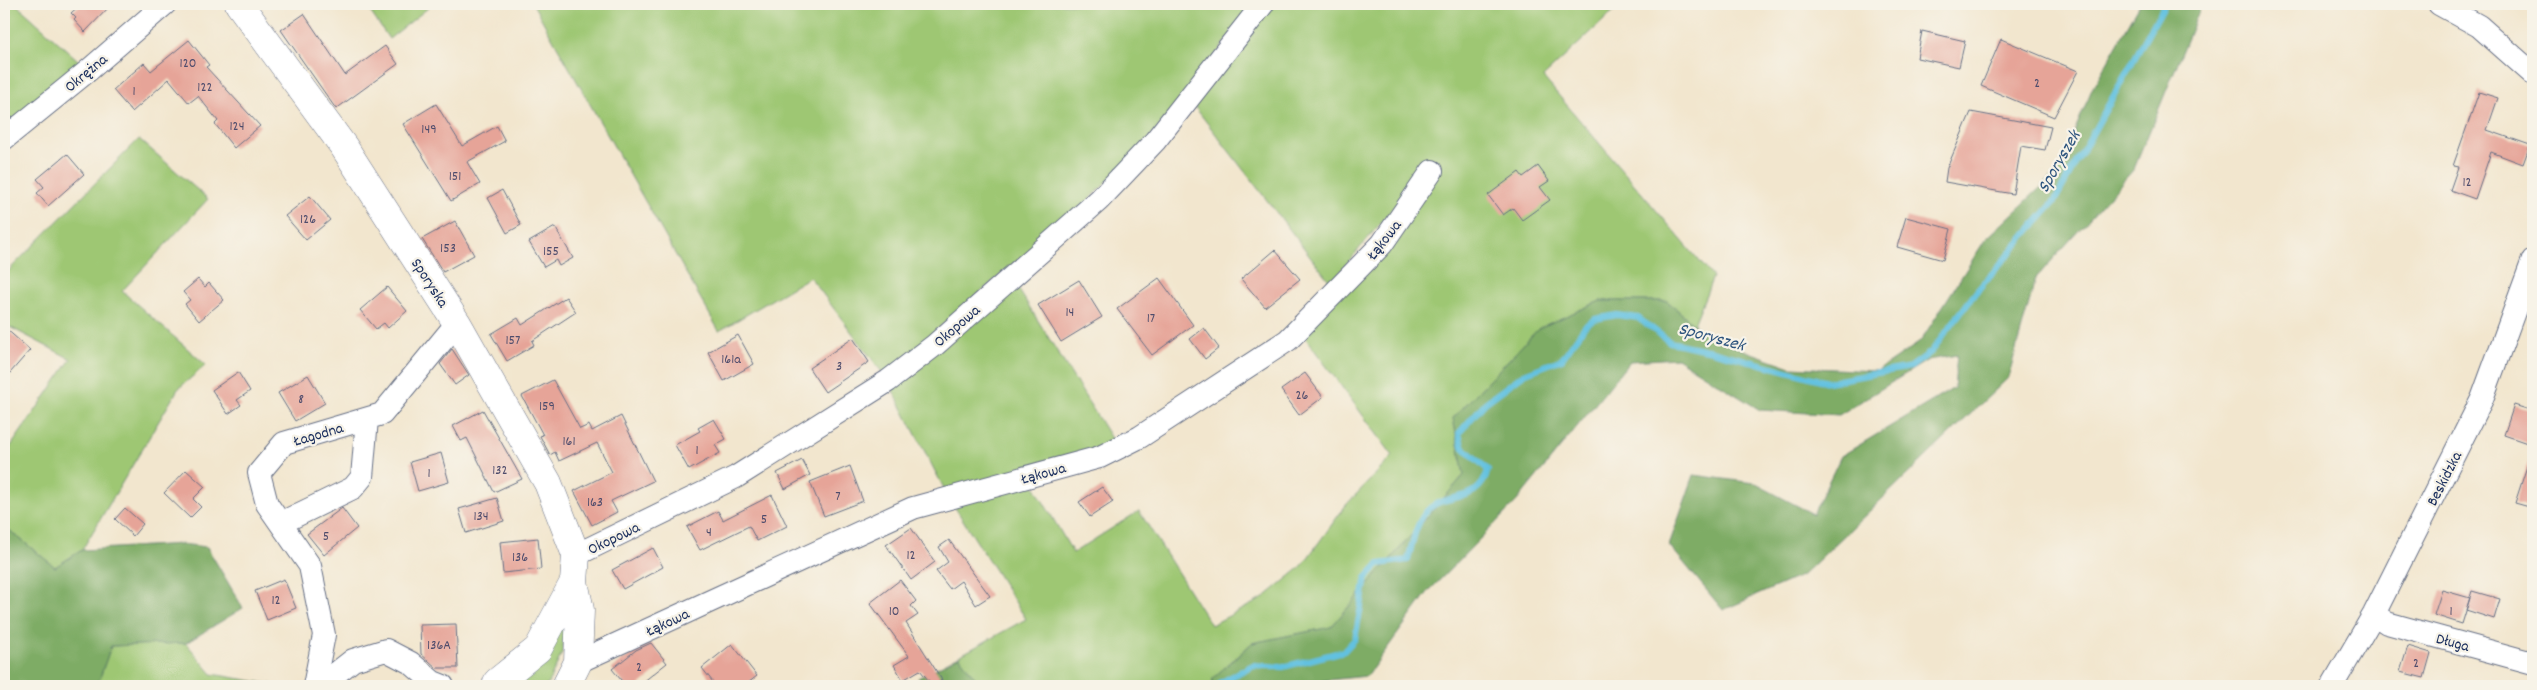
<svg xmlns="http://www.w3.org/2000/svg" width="2537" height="690" viewBox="0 0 2537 690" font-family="Dekko,sans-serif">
  <rect width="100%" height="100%" fill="#f7f3e8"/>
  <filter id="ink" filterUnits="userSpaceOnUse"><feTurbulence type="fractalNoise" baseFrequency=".02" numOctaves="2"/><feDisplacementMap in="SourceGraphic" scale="10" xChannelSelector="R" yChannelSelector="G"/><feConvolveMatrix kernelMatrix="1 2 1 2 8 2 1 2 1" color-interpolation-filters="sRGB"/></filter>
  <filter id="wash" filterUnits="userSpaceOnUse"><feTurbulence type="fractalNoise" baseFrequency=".0096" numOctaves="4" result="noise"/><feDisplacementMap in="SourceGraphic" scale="20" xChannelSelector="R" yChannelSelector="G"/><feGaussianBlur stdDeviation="1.12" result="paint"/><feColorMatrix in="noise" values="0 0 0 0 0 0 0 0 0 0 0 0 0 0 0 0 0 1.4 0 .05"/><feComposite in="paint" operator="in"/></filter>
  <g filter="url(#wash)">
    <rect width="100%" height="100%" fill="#f2e6ce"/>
    <!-- green -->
    <path fill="#9ec773" stroke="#5c7b68" d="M4 4H16L89 70 4 139Z
      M365 4H433L389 39Z
      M533 4H1255L1152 136 1096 193 884 375 810 277 719 331Z
      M1263 4H1621L1543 77 1713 277 1694 324 1667 301H1600L1539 328 1453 418 1464 475 1331 627 1252 643 1213 678 1212 686H981L959 656 1026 619 949 498 888 381 1014 282 1117 448 1029 477 1073 553 1139 511 1211 625 1262 599 1301 567 1346 505 1393 456 1304 336 1431 162 1331 283 1194 106Z
      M139 139 208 199 122 291 206 365 178 389 82 550 55 567 4 526V456L71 359 4 324V275Z
      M566 626 562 653 547 686H511L558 628Z
      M186 643 212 674 282 686H97L111 646Z"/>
    <!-- forest -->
    <path fill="#7eac65" stroke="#4c6e62" d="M2140 4H2202L2134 169 2036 278 2008 378 1803 575 1723 610 1669 545 1694 475 1754 483 1813 514 1841 456 1954 388 1957 355 1928 360 1839 415 1760 410 1677 358 1630 361 1517 501 1428 592 1367 676 1272 686H1212L1213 678 1252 643 1331 627 1464 475 1453 418 1539 328 1600 301H1667L1710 338 1791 367 1877 371 1920 342 1985 240 2058 171 2092 89Z
      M4 526 55 567 82 550 181 544 207 547 243 608 186 643 111 646 97 686H4Z
      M959 656 981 686H923L918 678Z"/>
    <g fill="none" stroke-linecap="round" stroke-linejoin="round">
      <!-- stream -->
      <path stroke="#62c1e0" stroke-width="6" d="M1218 686 1220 683 1253 665 1283 667 1344 651 1355 639 1366 578 1379 564 1408 560C1412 545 1415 526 1425 513 1444 489 1478 508 1488 470L1462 446 1459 433 1485 403 1524 374 1562 359 1585 326 1595 319 1617 315 1638 318 1670 342 1712 351 1828 382 1911 367 1931 352 1976 292 2054 202 2165 4"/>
    </g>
    <g id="blocks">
      <!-- building -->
      <path fill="#e6a498" d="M81 4H112L85 32 74 20 76 18 71 13Z
        M304 14 345 75 385 46 398 64 336 109 281 30Z
        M1922 31 1965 41 1959 67 1917 58Z
        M2001 39 2078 71 2054 117 1981 86Z
        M189 40 209 65 206 67 260 126 234 148 215 124 218 121 198 96 189 103 169 79 132 112 113 90 144 63 151 71Z
        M2479 92 2498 98 2487 130 2530 145 2523 164 2491 152 2475 199 2450 190 2458 167 2453 166Z
        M436 104 462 146 497 126 505 141 467 162 480 184 451 201 403 124Z
        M1971 112 2051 127 2045 150 2021 146 2013 194 1945 182 1947 168Z
        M67 154 84 174 48 206 37 193 44 187 37 179Z
        M1538 166 1549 181 1540 187 1550 200 1522 220 1513 208 1503 215 1488 195 1519 172 1523 177Z
        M502 190 521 225 507 233 488 198Z
        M310 196 330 220 306 240 285 216Z
        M1906 217 1951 229 1943 260 1897 247Z
        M455 221 474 255 443 272 422 239Z
        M555 227 573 258 559 266 556 260 544 267 529 242Z
        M1275 250 1300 279 1265 307 1241 279Z
        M1159 278 1193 325 1152 355 1117 309Z
        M198 279 205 287 209 283 224 300 199 321 185 304 190 300 183 292Z
        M1079 280 1102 317 1061 342 1038 305Z
        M387 287 407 311 388 328 384 323 376 329 360 310Z
        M566 297 576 312 532 341 534 345 507 361 491 334 518 318 522 325Z
        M4 327 30 350 4 380Z
        M1204 328 1219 348 1205 359 1190 339Z
        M738 335 754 364 724 381 708 352Z
        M853 338 869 362 825 392 809 368Z
        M452 349 469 375 455 385 440 364Z
        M238 372 250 391 237 400 241 405 228 414 212 390Z
        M1305 373 1323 397 1299 415 1281 390Z
        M308 375 325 403 295 421 278 393Z
        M553 380 580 429 589 425 592 431 621 416 653 481 611 501 617 512 592 525 574 491 612 472 597 443 559 461 555 452 550 455 540 436 543 435 522 396Z
        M2514 405 2533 411V445L2504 435Z
        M483 410 522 479 494 492 467 438 461 441 453 426Z
        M714 419 726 439 715 445 720 453 689 470 675 445 700 431 698 428Z
        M441 453 449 482 418 491 410 462Z
        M2530 457 2533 458V508L2515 503Z
        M802 460 810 475 785 489 777 473Z
        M850 466 863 501 824 516 810 482Z
        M186 470 205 487 193 499 201 507 190 518 164 493Z
        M1102 487 1113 502 1090 517 1079 502Z
        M772 495 787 526 757 541 749 526 700 550 687 527 718 511 723 520Z
        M497 498 504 521 466 533 459 509Z
        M125 508 143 524 133 536 115 519Z
        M342 508 357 528 324 555 307 534Z
        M911 528 935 562 911 580 886 545Z
        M538 538 541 569 503 573 500 542Z
        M949 540 990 596 976 605 961 581 950 589 936 571 948 562 939 547Z
        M653 548 663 567 623 589 612 570Z
        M284 579 296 608 267 620 255 591Z
        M900 580 916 601 911 606 918 615 906 623 942 680 933 686 920 670 903 680 894 665 909 656 870 603Z
        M2442 590 2470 598 2462 624 2434 615Z
        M2472 591 2500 599 2494 619 2466 610Z
        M456 624 458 668H437L421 654 420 625Z
        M651 643 667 663 638 686H626L612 669 636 650Z
        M732 644 757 676 744 686H716L702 668Z
        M2408 646 2431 653 2424 678 2400 672Z"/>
    </g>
  </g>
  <g filter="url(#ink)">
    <use href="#blocks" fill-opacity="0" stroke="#666f85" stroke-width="1"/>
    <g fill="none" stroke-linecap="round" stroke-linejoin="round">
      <!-- minor casing -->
      <g stroke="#666f85" stroke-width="24">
        <path id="minor" d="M2439 4 2479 26 2533 74
          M4 139 89 70 165 4
          M281 523 353 488 362 477 367 419
          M576 555 736 477 888 381 935 345 1099 200 1155 141 1263 4
          M2374 614 2387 623 2533 663
          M578 662 913 508 1100 457 1140 437 1288 340 1382 244 1432 171
          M314 686 324 635 310 566 267 504 259 473 284 443 382 414 457 323
          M320 686 353 660 386 650 411 663 433 682 443 686
          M2332 686 2374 614 2482 399 2533 260"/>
      </g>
      <!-- tertiary casing -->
      <g stroke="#666f85" stroke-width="29">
        <path id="tertiary" d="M239 4 344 147 457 323 548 483 576 555 574 582 580 610 578 662 566 686
          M496 686 497 682 538 649 574 582"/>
      </g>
      <!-- minor -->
      <use href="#minor" stroke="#fff" stroke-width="22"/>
      <!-- tertiary -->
      <use href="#tertiary" stroke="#fff" stroke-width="28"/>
    </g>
  </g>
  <g text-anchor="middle" stroke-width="4.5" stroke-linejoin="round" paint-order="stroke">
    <!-- number labels -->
    <g font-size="14" fill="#4e4c6c">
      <text x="188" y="67">120</text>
      <text x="2037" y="87">2</text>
      <text x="205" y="91">122</text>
      <text x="134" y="95">1</text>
      <text x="237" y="130">124</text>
      <text x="429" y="133">149</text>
      <text x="455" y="180">151</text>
      <text x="2467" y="186">12</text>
      <text x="308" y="223">126</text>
      <text x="448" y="252">153</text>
      <text x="551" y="255">155</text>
      <text x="1070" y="316">14</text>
      <text x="1151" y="322">17</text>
      <text x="513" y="344">157</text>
      <text x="731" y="363">161a</text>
      <text x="839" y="370">3</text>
      <text x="1302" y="399">26</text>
      <text x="301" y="403">8</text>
      <text x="547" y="410">159</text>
      <text x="569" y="445">161</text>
      <text x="697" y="454">1</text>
      <text x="500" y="474">132</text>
      <text x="429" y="477">1</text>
      <text x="838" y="500">7</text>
      <text x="595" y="506">163</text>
      <text x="481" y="520">134</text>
      <text x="764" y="523">5</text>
      <text x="709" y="536">4</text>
      <text x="326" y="540">5</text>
      <text x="911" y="559">12</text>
      <text x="520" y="561">136</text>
      <text x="276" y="604">12</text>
      <text x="894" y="615">10</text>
      <text x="2451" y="615">1</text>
      <text x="439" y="649">136A</text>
      <text x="2416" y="667">2</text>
      <text x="639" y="671">2</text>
    </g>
    <!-- street labels -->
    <g font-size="16" fill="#1b2f5e" stroke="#f7f3e8">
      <text transform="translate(85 72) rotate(-40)" y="6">Okrężna</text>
      <text transform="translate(1383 239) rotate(-52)" y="6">Łąkowa</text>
      <text transform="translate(431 282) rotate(57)" y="6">Sporyska</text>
      <text transform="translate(956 325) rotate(-41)" y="6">Okopowa</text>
      <text transform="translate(318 433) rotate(-16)" y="6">Łagodna</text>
      <text transform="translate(1043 472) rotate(-15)" y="6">Łąkowa</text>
      <text transform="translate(2443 478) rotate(-63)" y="6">Beskidzka</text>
      <text transform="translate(613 537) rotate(-26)" y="6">Okopowa</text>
      <text transform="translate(667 621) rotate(-25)" y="6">Łąkowa</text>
      <text transform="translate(2453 641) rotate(15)" y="6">Długa</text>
    </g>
    <!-- water labels -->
    <g font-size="18" font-style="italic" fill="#2d547e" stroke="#f7f3e8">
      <text transform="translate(2058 161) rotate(-60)" y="6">Sporyszek</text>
      <text transform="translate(1712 336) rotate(15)" y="6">Sporyszek</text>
    </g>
  </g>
  <!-- margin -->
  <rect width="2537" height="690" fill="none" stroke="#f7f3e8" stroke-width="20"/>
</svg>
